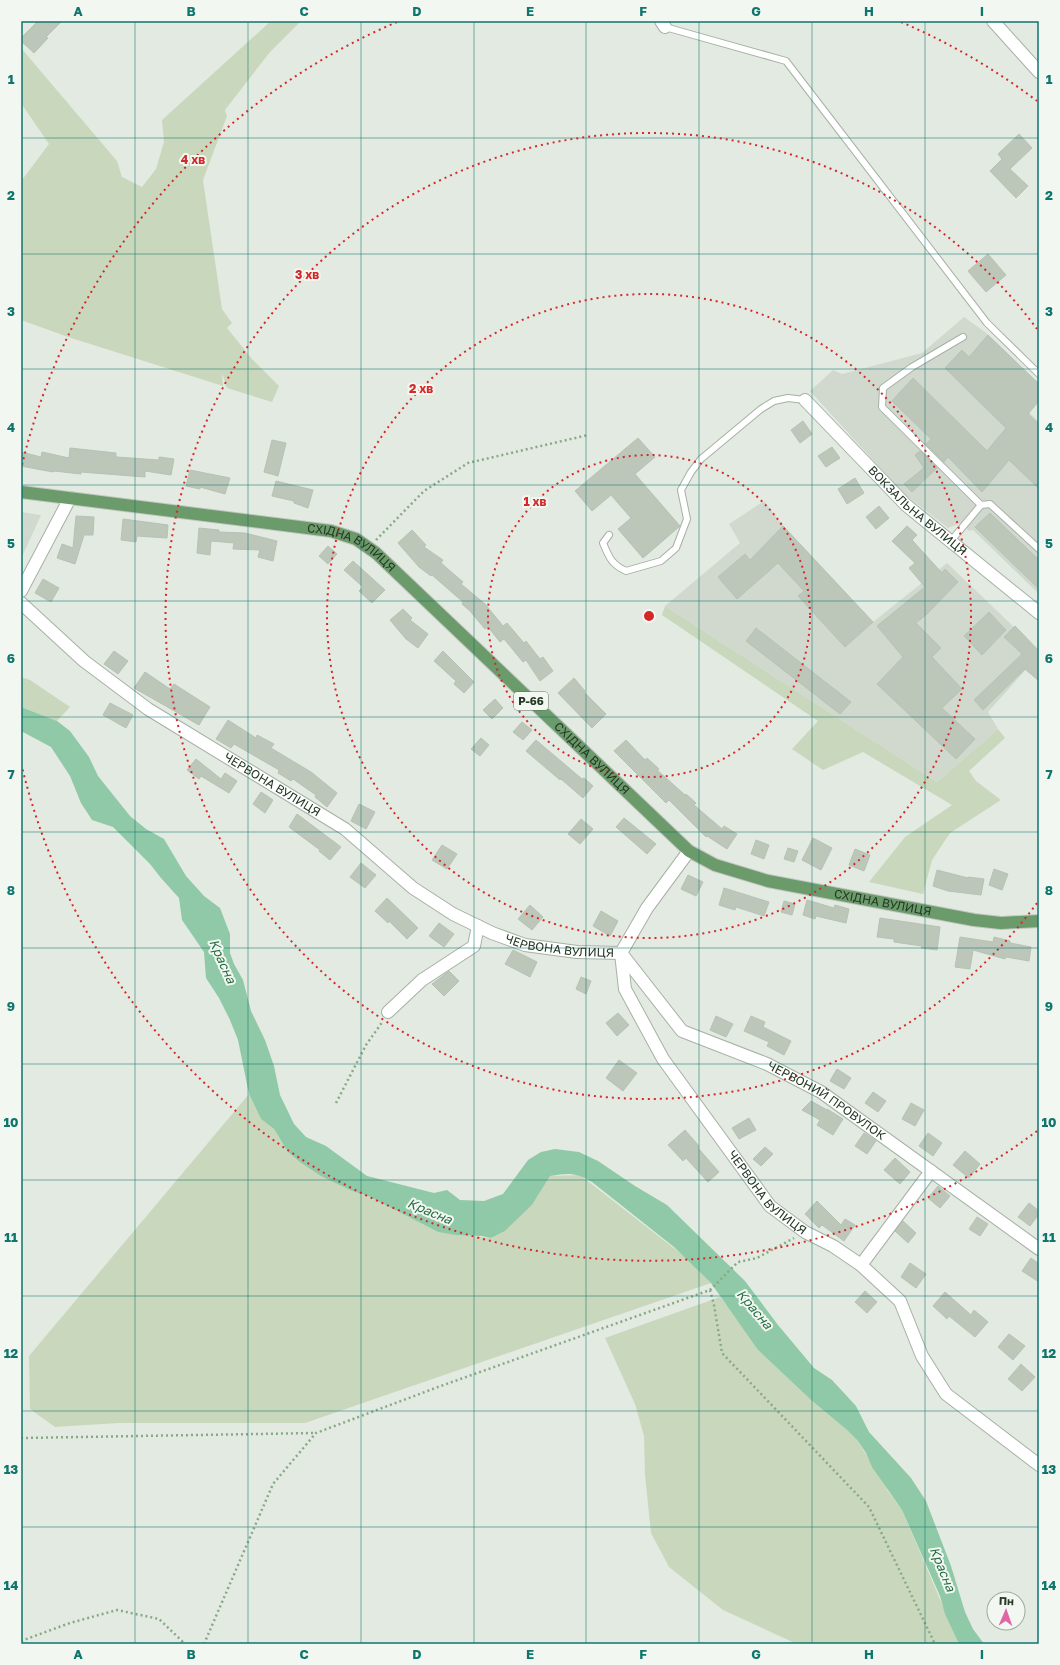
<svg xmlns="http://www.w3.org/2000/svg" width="1060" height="1665" viewBox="0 0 1060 1665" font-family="'Golos Text',sans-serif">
  <rect width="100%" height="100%" fill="#e3eae1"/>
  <!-- built -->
  <path fill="#d1d9cf" d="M964 317 985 332 1039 384 1029 412 1039 422V594L973 530 969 531 961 523 948 528 903 493 810 391 833 370 842 374 922 353Z
    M764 501 782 524 873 622 947 563 1039 651V655L988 712 998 729 937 782 665 606 740 543 729 524Z
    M21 512 41 515 21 559Z"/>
  <!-- green -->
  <path fill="#c9d8bc" d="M271 21H301L270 52 225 110 227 116 203 180 222 309 232 323 227 328 252 359 279 386 272 402 227 388 222 373 223 386 68 337 21 320V180L25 176 49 144 21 103V48L117 161 122 177 142 187 156 169 164 142 162 120Z
    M665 606 937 782 998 729 1005 738 969 771 976 781 1001 800 950 833 932 860 923 894 869 882 905 837 952 805 863 752 823 770 792 749 818 721 662 615Z
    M21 677 30 680 70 707 57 721 21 707Z
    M249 1094 261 1119 274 1129 288 1152 301 1163 315 1172 352 1191 368 1196 438 1232 491 1238 505 1231 532 1205 550 1176 580 1175 684 1256 711 1283 305 1423H119L55 1427 30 1409 29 1356Z
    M720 1297 737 1318 758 1350 811 1400 847 1430 858 1441 888 1491 902 1510 959 1644H797L723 1610 669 1567 651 1533 645 1475 644 1436 635 1404 605 1338Z"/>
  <!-- water -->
  <path fill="#8fc9a7" d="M21 707 57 721 70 731 89 757 98 776 130 816 146 829 164 839 186 876 204 896 220 908 230 934V953L234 964 243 980 251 1011 265 1040 274 1066 280 1095 294 1124 306 1137 326 1146 367 1176 434 1193 447 1190 460 1200 484 1201 503 1194 528 1160 541 1152 555 1149 579 1152 598 1161 635 1186 667 1205 745 1281 778 1325 814 1368 832 1380 856 1406 869 1432 911 1478 926 1501 951 1566 965 1612 973 1629 984 1644H959L945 1614 940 1596 902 1510 872 1467 866 1453 858 1441 847 1430 811 1400 758 1350 711 1283 674 1247 592 1182C576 1172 568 1173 550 1176L532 1205 505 1231 491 1238 482 1236 456 1235 438 1232 368 1196 352 1191 321 1176 301 1163 288 1152 274 1129 261 1119 249 1094 238 1040 230 1020 219 998 206 978 204 952 182 920 179 898 161 878 150 864 113 827 92 820 81 803 70 776 51 747 21 731Z"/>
  <!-- building -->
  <path fill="#bcc7ba" stroke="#b6c2b4" d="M38 21H62L46 37 48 38 34 53 21 41V38Z
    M1019 134 1032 148 1010 169 1028 186 1016 198 990 171 1002 159 998 154Z
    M988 254 1006 275 986 292 968 271Z
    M988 335 1039 384V401L1028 414 1039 424V489L1009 460 982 492 948 457 944 462 926 444 931 439 892 401 913 378 987 451 1006 428 945 368 962 350 969 357Z
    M803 421 812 434 800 443 791 430Z
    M638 438 655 457 635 474 680 526 643 558 618 529 631 518 611 495 592 511 575 491Z
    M272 440 286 443 278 476 264 472Z
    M832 447 840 458 826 467 818 456Z
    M70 448 116 453V457L159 460V457L174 459 171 475 145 471V477L81 472V474L54 471 53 472 21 466V452L41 457 42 452 69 458Z
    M920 451 937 468 912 492 904 484 924 468 915 455Z
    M190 470 230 478 225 494 200 487V489L186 486Z
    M855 478 864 493 847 504 838 489Z
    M276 481 313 490 308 508 294 503V501L272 496Z
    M879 506 889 518 876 529 866 517Z
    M990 513 1039 560V589L975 527Z
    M76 516 94 517 93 535H84L75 564 57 558 62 544 73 548Z
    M123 519 168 525 167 538 137 536 136 542 121 540Z
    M783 526 873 622 845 647 798 596 804 591 778 563 737 599 718 577 745 554 750 560Z
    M907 526 917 535 912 540 942 573 945 569 958 582 927 614 916 623 941 648 932 657 962 689 942 708 975 739 956 759 877 684 903 657 877 626 925 587 909 568 915 563 892 541Z
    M199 528 219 530V532L245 533 277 541 273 561 258 557 260 550 233 549 234 543 211 541 210 555 197 553Z
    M412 530 426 545 424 547 443 560 441 563 463 582 461 584 485 604 503 626 507 623 524 643 526 641 540 659 543 657 553 671 540 681 526 660 523 662 504 639 500 642 488 627 485 629 470 611 462 604 463 602 432 575 431 576 419 567 398 543Z
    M328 546 337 554 328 564 319 556Z
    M353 561 385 590 372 603 359 591 363 587 344 570Z
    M43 579 59 588 51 602 35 593Z
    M403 609 412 618 410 620 428 634 418 648 406 639 390 620Z
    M989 612 1006 630 982 655 964 636Z
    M1015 626 1039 651V681L1025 669 983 710 974 700 1022 654 1004 637Z
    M756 628 851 702 840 714 746 641Z
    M114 651 128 661 118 674 104 664Z
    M443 651 474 682 464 693 454 684 456 681 434 661Z
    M145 672 170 689 174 684 210 707 199 725 134 688Z
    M574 678 585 691 584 692 606 714 592 728 558 693Z
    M495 699 503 708 492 719 483 710Z
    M110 703 133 715 126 728 103 715Z
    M228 720 256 738 257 735 274 744 271 748 311 772 337 793 327 807 315 797 316 795 293 779 291 781 278 773 279 770 234 744 231 748 216 739Z
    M522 722 532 730 523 740 513 732Z
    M481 738 489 745 480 756 471 749Z
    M536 740 582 779 584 778 593 786 583 798 561 779 560 780 526 751Z
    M626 740 645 760 647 758 659 769 657 770 685 795 686 794 696 803 694 805 722 829 724 826 737 834 727 849 707 836 706 837 669 800 666 803 614 751Z
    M196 759 221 779 225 773 237 781 229 793 201 776 199 779 187 770Z
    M261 792 273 800 265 813 253 804Z
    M359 804 375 812 366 829 351 821Z
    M297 814 341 847 330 860 319 851 320 850 289 827Z
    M624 818 656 844 647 854 616 827Z
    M581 819 593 829 580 844 568 834Z
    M813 838 832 848 821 870 802 860Z
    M756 840 769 845 764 859 751 854Z
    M442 845 457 854 447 869 432 860Z
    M788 848 798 851 794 862 784 859Z
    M855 849 870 855 864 871 849 865Z
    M361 863 376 875 365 888 350 877Z
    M994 869 1008 874 1002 890 989 885Z
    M937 870 968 878V877L984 879 981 895 948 891 933 886Z
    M688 875 703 882 696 896 681 889Z
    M724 888 769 902 764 916 736 907 735 910 719 905Z
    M387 898 418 928 407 939 389 921 388 923 375 911Z
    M807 900 834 908 835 905 849 909 846 923 816 916 815 919 803 915Z
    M784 901 795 904 792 915 781 912Z
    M530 905 543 917 532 930 518 919Z
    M601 911 618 921 610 936 593 926Z
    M880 918 940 927 937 950 921 948 922 946 894 942V939L877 937Z
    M439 923 454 934 444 947 429 936Z
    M960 937 993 942 994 937 1010 941V943L1031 947 1029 961 1006 957 1005 959 973 950 970 969 955 967Z
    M513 950 537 962 530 977 505 964Z
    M449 971 459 981 444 996 432 984Z
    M581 977 591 981 586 994 576 989Z
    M618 1013 629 1025 617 1036 606 1023Z
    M716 1016 733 1024 726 1037 710 1030Z
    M751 1016 765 1022 763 1027 791 1041 784 1055 767 1046 769 1042 744 1031Z
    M619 1060 637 1073 623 1091 606 1078Z
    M837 1069 851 1078 844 1089 830 1081Z
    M873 1092 886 1101 878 1112 865 1103Z
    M811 1101 827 1110V1109L843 1119 833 1135 817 1125 820 1120 802 1110Z
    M911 1103 924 1110 915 1126 902 1119Z
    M749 1118 756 1130 739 1139 732 1128Z
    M685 1130 699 1146 698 1148 719 1172 708 1182 686 1158 683 1161 668 1145Z
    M864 1133 876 1141 867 1154 855 1146Z
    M928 1133 942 1143 933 1156 919 1146Z
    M765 1147 773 1154 761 1166 753 1159Z
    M965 1151 980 1164 969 1178 953 1165Z
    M895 1158 910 1172 900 1184 884 1170Z
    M938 1186 950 1196 940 1208 928 1198Z
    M817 1201 841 1225 845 1219 855 1225 844 1241 822 1225 819 1228 805 1214Z
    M1029 1203 1039 1211V1214L1030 1226 1018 1217Z
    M977 1217 988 1224 980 1236 969 1229Z
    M903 1221 916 1233 908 1243 895 1231Z
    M1031 1258 1039 1264V1282L1022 1271Z
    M910 1263 926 1274 916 1288 901 1277Z
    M865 1291 877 1302 867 1313 855 1302Z
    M945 1292 971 1315 974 1310 988 1322 975 1337 949 1316 947 1319 933 1306Z
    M1009 1334 1025 1346 1013 1360 998 1347Z
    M1021 1364 1035 1377 1022 1391 1008 1379Z"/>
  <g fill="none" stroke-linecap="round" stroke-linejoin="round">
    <!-- service casing -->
    <g stroke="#a6b1a4" stroke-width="8">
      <path id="service" d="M665 27 786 61 987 323 1039 374
        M981 505 990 504 1039 549
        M609 535 603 543C609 557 611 564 626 571L661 561 676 548 687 519 681 490 691 472 701 459 761 409 774 401 788 398 805 400
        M950 542 981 505 882 407 883 388 912 367 963 337"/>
    </g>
    <!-- minor casing -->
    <g stroke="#a6b1a4" stroke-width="14">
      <g id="minor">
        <path d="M661 21 665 27"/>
        <path d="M993 21 1039 72"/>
        <path id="s1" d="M805 400 906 505 1039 613"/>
        <path d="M21 591 70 498"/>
        <path id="s2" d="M21 603 84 661 148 709 345 829 413 888 453 914 492 933 525 945 577 952 621 953 625 989 663 1059 770 1206 805 1232 833 1246 861 1265 900 1301 922 1356 946 1394 1039 1465"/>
        <path id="s3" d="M689 851 647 908 621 953 682 1031 767 1064 821 1092 1039 1249"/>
        <path d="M388 1012 422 980 474 946 478 926"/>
        <path d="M861 1265 931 1171"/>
      </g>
    </g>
    <!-- primary casing -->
    <g stroke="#c2c7c1" stroke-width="14">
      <g id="primary">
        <path id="s4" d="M21 492 331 531 356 539 376 553 689 851 715 865 768 881 974 920 1001 923 1039 921"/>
      </g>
    </g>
    <!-- path -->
    <path stroke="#87aa85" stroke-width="2.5" stroke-dasharray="2 3" stroke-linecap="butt" d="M376 540 424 491 468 463 588 435
      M336 1103 366 1045 383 1021
      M710 1290 714 1305 722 1353 869 1507 935 1644
      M21 1438 315 1433
      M21 1641 70 1623 117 1610 159 1619 182 1641 183 1644
      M204 1644 273 1484 316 1433 438 1387 710 1290 738 1262 757 1258 794 1238"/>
    <!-- service -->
    <use href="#service" stroke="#fff" stroke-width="6"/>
    <!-- minor -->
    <use href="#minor" stroke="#fff" stroke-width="12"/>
    <!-- primary -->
    <use href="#primary" stroke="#6b9a6b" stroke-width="12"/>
  </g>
  <!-- grid -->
  <path fill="none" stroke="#0f766e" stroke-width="1" stroke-opacity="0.55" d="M135 21V1644M248 21V1644M361 21V1644M474 21V1644M586 21V1644M699 21V1644M812 21V1644M925 21V1644M21 138H1039M21 254H1039M21 369H1039M21 485H1039M21 601H1039M21 717H1039M21 832H1039M21 948H1039M21 1064H1039M21 1180H1039M21 1296H1039M21 1411H1039M21 1527H1039"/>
  <!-- distance rings -->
  <g fill="none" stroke="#d62828" stroke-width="2" stroke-dasharray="2 4">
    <circle cx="649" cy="616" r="161"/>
    <circle cx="649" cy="616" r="322"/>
    <path d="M1037 903A483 483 0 1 1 1037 329"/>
    <path d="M1037 1131A645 645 0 0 1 22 767M22 465A645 645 0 0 1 397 22M901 22A645 645 0 0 1 1037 101"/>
  </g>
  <g text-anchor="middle" stroke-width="4" stroke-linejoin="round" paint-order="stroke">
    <!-- shield labels -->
    <rect fill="#f2f7f1" stroke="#627161" stroke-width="1" x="514" y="692" width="34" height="18" rx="3"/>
    <g font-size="11" font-weight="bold" fill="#243823">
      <text x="531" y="705">Р-66</text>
    </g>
    <!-- street labels -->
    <g font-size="12" fill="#243823" stroke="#f2f7f1">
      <text dy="4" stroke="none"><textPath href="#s1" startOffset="158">ВОКЗАЛЬНА ВУЛИЦЯ</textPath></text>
      <text dy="4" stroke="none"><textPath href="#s4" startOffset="338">СХІДНА ВУЛИЦЯ</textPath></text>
      <text dy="4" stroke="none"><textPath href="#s4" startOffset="661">СХІДНА ВУЛИЦЯ</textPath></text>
      <text dy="4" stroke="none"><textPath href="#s2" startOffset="311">ЧЕРВОНА ВУЛИЦЯ</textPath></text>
      <text dy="4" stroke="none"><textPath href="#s4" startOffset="997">СХІДНА ВУЛИЦЯ</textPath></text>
      <text dy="4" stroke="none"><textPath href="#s2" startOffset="647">ЧЕРВОНА ВУЛИЦЯ</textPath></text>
      <text dy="4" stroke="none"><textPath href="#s3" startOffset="383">ЧЕРВОНИЙ ПРОВУЛОК</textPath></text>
      <text dy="4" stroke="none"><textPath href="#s2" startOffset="995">ЧЕРВОНА ВУЛИЦЯ</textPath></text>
    </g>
    <!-- water labels -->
    <g font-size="13" font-style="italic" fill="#256d43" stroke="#f2f7f1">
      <text transform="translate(223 961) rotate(66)" y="5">Красна</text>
      <text transform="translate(430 1211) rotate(23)" y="5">Красна</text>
      <text transform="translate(755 1309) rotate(50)" y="5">Красна</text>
      <text transform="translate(943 1569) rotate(68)" y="5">Красна</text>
    </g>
  </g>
  <circle cx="649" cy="616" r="6" fill="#d62828" stroke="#f2f7f1" stroke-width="2"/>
  <g font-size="12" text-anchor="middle" font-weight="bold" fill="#d62828" stroke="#f2f7f1" stroke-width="4" stroke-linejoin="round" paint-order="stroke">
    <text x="193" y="164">4 хв</text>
    <text x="307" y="279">3 хв</text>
    <text x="421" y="393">2 хв</text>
    <text x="535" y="506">1 хв</text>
  </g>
  <!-- border -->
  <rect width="1060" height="1665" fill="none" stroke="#f2f7f1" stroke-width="44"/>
  <!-- north arrow -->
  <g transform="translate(1006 1611) rotate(2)"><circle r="19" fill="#f2f7f1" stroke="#a0ab9f"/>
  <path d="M0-3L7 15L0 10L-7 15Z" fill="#e167a4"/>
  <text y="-6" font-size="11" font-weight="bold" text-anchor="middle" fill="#243823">Пн</text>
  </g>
  <rect x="22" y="22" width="1016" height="1621" fill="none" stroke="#0f766e" stroke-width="1.5"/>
  <g font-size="13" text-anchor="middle" font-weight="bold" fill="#0f766e">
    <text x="78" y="16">A</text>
    <text x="191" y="16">B</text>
    <text x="304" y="16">C</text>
    <text x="417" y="16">D</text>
    <text x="530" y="16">E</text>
    <text x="643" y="16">F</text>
    <text x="756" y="16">G</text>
    <text x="869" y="16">H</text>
    <text x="982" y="16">I</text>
    <text x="11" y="84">1</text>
    <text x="1049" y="84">1</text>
    <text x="11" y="200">2</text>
    <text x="1049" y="200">2</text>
    <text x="11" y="316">3</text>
    <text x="1049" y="316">3</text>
    <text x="11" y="432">4</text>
    <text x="1049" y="432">4</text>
    <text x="11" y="548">5</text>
    <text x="1049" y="548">5</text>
    <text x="11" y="663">6</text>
    <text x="1049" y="663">6</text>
    <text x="11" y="779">7</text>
    <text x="1049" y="779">7</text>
    <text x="11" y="895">8</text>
    <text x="1049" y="895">8</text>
    <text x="11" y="1011">9</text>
    <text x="1049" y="1011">9</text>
    <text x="11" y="1127">10</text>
    <text x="1049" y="1127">10</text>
    <text x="11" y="1242">11</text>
    <text x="1049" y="1242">11</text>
    <text x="11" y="1358">12</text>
    <text x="1049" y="1358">12</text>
    <text x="11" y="1474">13</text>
    <text x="1049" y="1474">13</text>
    <text x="11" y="1590">14</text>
    <text x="1049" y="1590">14</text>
    <text x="78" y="1659">A</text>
    <text x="191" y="1659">B</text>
    <text x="304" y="1659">C</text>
    <text x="417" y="1659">D</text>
    <text x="530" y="1659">E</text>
    <text x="643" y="1659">F</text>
    <text x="756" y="1659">G</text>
    <text x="869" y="1659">H</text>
    <text x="982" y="1659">I</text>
  </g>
</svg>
